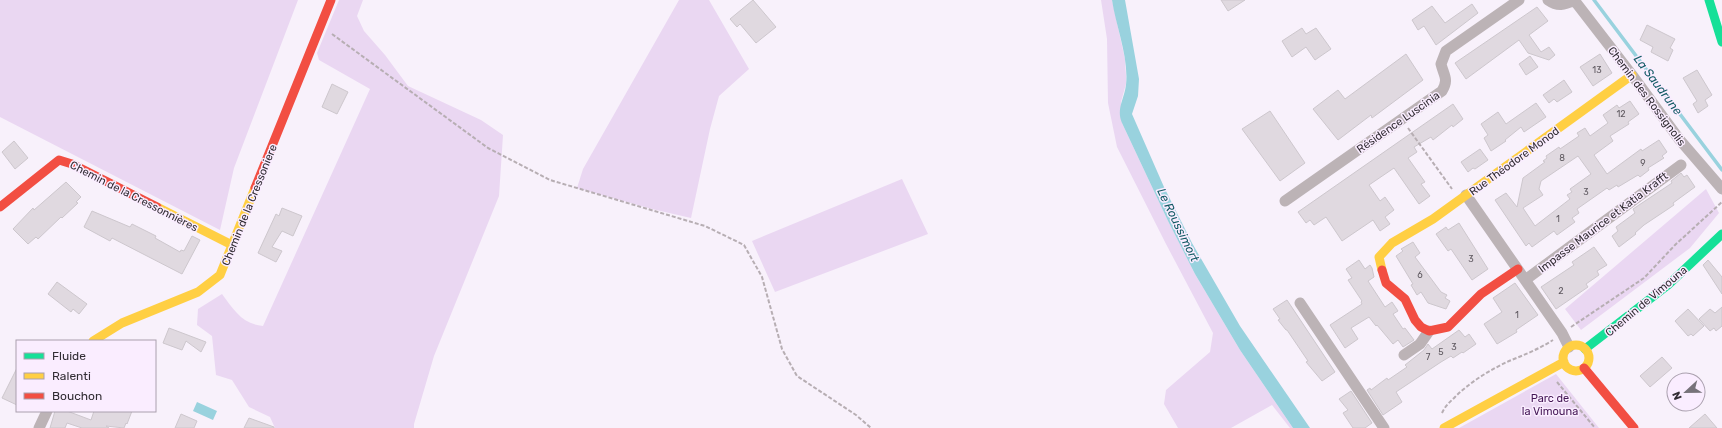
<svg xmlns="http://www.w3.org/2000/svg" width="1722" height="428" viewBox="0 0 1722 428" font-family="Rubik,sans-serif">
  <rect width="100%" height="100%" fill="#f8f1fb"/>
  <!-- green -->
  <path fill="#ead7f2" d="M0 0H298L234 168 220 230 0 117Z
    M339 0H363L357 16 364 31 385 55 408 86 481 120 503 135 499 196 434 356 414 424V428H275L270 417 249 407 232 380 216 375 212 336 197 325 198 309 222 294C234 310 242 324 263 326L370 89 319 60 317 53Z
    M679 0H709L749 69 719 96 710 129 691 218 652 209 577 188 583 169Z
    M1101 0H1112L1125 59 1126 76V84L1121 102 1122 123 1168 221 1195 274 1240 350 1293 428H1290L1272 405 1231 428H1178L1164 404 1166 390 1210 352 1213 333 1166 244 1117 147 1108 103 1107 39Z
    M902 179 928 234 775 292 752 241Z
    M1706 189 1719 213 1690 248 1581 330 1565 309Z
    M1556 374 1599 428H1459Z"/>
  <!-- water -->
  <path fill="#99d2de" d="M1112 0H1125L1139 79 1138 96 1132 114 1164 187 1192 243 1240 326 1310 428H1293L1240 350 1195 274 1168 221 1122 123C1116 109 1124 100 1126 85 1129 57 1116 27 1112 0Z
    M197 402 217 411 213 420 193 411Z"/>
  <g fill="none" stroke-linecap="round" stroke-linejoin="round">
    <!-- stream -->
    <path stroke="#99d2de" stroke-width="3.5" d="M1594 0 1722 170"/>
  </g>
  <!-- building -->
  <path fill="#e0d9e0" stroke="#cdc7cd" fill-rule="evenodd" d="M753 0 776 27 756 43 740 24 737 27 730 19Z
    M1221 0H1245L1228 11Z
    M1472 4 1478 13 1436 45 1424 26 1418 30 1412 20 1432 6 1445 23Z
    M1537 7 1548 21 1529 35 1541 52 1549 47 1555 55 1549 60 1528 53 1519 40 1466 79 1455 63Z
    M1647 25 1675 39 1670 48 1673 50 1668 61 1651 52 1653 47 1640 40Z
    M1302 28 1306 34 1316 28 1331 49 1315 60 1306 47 1292 57 1282 41Z
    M1406 54 1423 80 1372 118 1371 115 1338 140 1313 109 1338 90 1345 99Z
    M1600 54 1612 73 1593 86 1580 67Z
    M1530 56 1538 67 1526 75 1519 64Z
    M1697 70 1712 95 1705 100 1708 106 1698 113 1693 104 1697 101 1683 78Z
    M1564 80 1572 92 1557 102 1554 99 1549 103 1543 95Z
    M332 84 348 92 337 114 322 107Z
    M1630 101 1639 114 1628 122 1629 124 1610 136 1613 141 1594 155 1607 174 1641 149 1642 151 1659 140 1667 152 1662 156 1664 158 1648 168 1649 170 1640 177 1638 175 1618 187 1617 185 1609 190 1607 188 1577 209 1579 213 1572 218 1575 222 1557 235 1554 231 1532 247 1529 243 1526 246 1495 200 1506 193 1517 207 1523 178 1545 162 1543 161 1547 158 1546 156 1559 147 1560 149 1579 136 1577 133 1585 128 1590 136 1608 123 1603 115 1617 105 1619 108ZM1578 156 1591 174 1570 189 1572 192 1567 195 1570 199 1535 226 1523 208 1543 195 1539 189 1541 181Z
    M1536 103 1546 117 1524 132 1521 127 1505 140 1506 141 1491 151 1484 138 1488 135 1481 124 1498 112 1506 124Z
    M1453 104 1463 119 1453 127 1452 125 1433 140 1431 137 1414 147 1417 152 1408 158 1425 182 1421 184 1430 196 1419 204 1394 168 1369 185 1380 201 1385 197 1394 210 1385 217 1390 224 1380 231 1373 220 1342 241 1326 217 1314 225 1310 220 1306 223 1298 212Z
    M1270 111 1305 163 1280 181 1242 129Z
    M14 141 28 158 15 169 2 152Z
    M1480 149 1488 160 1475 169 1473 168 1468 172 1461 162Z
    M1681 173 1684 177 1687 175 1695 187 1673 203 1674 205 1644 225 1635 233 1636 234 1619 247 1612 236 1618 231 1616 227 1635 213 1633 209 1672 183 1671 181Z
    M66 182 81 197 76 202 78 203 62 218 61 217 38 239 36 237 28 244 13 229 33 208 34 210Z
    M282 208 302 216 293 236 282 231 272 247 282 251 276 262 258 253 276 214 279 216Z
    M92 211 130 227 132 224 156 236 155 238 180 252 181 250 184 251 192 236 200 240 182 274 112 238 110 241 84 227Z
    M1459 223 1488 269 1472 280 1451 249 1448 251 1436 234 1446 227 1448 230Z
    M1413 242 1420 253 1415 257 1441 292 1447 295 1445 298 1450 301 1446 309 1428 303 1421 292 1417 295 1411 285 1413 284 1396 256 1403 251 1401 249Z
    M1594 247 1607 265 1597 271 1599 275 1586 284 1588 287 1556 309 1541 287 1574 265 1572 262Z
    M1359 260 1365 269 1370 265 1372 268 1374 277 1368 281 1385 307 1392 302 1398 311 1393 314 1403 329 1405 328 1414 340 1403 347 1398 340 1393 344 1377 325 1376 326 1369 317 1351 328 1358 339 1345 348 1330 325 1362 304 1361 302 1362 301 1348 280 1352 278 1346 269Z
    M1708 260 1722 277V294L1703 265Z
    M57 282 87 304 79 314 73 309 71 312 48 294Z
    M1515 283 1538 315 1516 330 1517 332 1497 344 1484 324 1502 312 1493 298Z
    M1287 300 1335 372 1322 381 1306 362 1308 361 1287 330H1286L1278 320 1280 319 1273 309Z
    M1722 307V326L1716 331 1714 328 1710 331 1699 319 1710 309 1715 313Z
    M1688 309 1704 326 1693 336 1691 334 1688 336 1675 321Z
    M169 328 206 342 201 352 186 341 182 350 163 343Z
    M1459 330 1465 337 1469 334 1476 344 1463 353 1462 352 1453 358 1451 356 1441 362 1396 392 1402 402 1383 415 1367 390 1370 388 1371 390 1387 378 1388 380 1407 367 1405 365 1424 350 1428 344 1432 349Z
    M1662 357 1672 368 1650 387 1640 376Z
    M17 368V405L2 398Z
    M1351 391 1372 423 1365 428H1353L1343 413 1348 410 1339 399Z
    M55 411H67L91 420 94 411H132L127 424 126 423 124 428 106 426 109 428H82L67 423 65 428H50Z
    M181 414 197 421 194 428H175Z
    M1705 414 1717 428H1689Z
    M249 418 274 427V428H244Z"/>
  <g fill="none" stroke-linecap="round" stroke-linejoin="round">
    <!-- path -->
    <path stroke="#b7aeb3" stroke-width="2" stroke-dasharray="4 2" stroke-linecap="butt" d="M332 34 488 148 550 180 705 226 744 245 762 277 782 349 797 376 856 415 871 428
      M1408 128 1452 189
      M1571 327 1644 278 1675 245 1722 202
      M1557 382 1595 428
      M1442 413C1445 406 1450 402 1455 397 1470 382 1490 370 1509 361 1524 355 1539 349 1553 340"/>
    <!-- street -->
    <path stroke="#bcb3b6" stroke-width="11" d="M1548 0C1558 7 1564 5 1575 0
      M1574 0 1632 75 1679 139 1722 189
      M1466 195 1562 333 1569 347
      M1285 201 1442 91C1449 79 1444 76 1441 64L1446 51 1519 0
      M1525 280 1681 165
      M1300 303 1384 428
      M1404 355 1420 344 1429 331
      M39 428 47 411"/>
    <!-- fast -->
    <path stroke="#16e098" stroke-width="9" d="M1709 0 1722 42
      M1585 349 1668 285 1722 234"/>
    <!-- slow -->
    <path stroke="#ffcf43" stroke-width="9" d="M157 207 232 245
      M1382 270 1379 257 1392 243 1433 219 1632 75
      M93 341 122 323 198 292 220 275 255 188
      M1563 358a13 13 0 1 1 26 0a13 13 0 1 1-26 0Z
      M1444 428 1564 362"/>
    <!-- jam -->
    <path stroke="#f24e42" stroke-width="9" d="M255 188 331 0
      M0 207 59 160 72 164 157 207
      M1382 270 1386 283 1405 299 1415 320 1421 327 1429 331 1448 327 1481 294 1518 269
      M1584 368 1634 428"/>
  </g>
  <g text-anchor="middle" stroke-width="3" stroke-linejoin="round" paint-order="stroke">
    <!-- number labels -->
    <g font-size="9" fill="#5e585f">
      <text x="1597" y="73">13</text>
      <text x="1621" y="117">12</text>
      <text x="1562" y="161">8</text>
      <text x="1643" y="166">9</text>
      <text x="1586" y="195">3</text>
      <text x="1558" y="222">1</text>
      <text x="1471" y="262">3</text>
      <text x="1420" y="278">6</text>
      <text x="1561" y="294">2</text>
      <text x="1517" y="318">1</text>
      <text x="1454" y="350">3</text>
      <text x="1441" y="355">5</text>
      <text x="1428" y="360">7</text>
    </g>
    <!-- street labels -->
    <g font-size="11" fill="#322d34" stroke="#faedff">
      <text transform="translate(1647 96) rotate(53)" y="4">Chemin des Rossignolis</text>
      <text transform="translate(1398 122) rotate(-35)" y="4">Résidence Luscinia</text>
      <text transform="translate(1514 161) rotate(-36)" y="4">Rue Théodore Monod</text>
      <text transform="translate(134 196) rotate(27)" y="4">Chemin de la Cressonnières</text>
      <text transform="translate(249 205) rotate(-68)" y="4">Chemin de la Cressoniere</text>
      <text transform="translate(1603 222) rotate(-37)" y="4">Impasse Maurice et Katia Krafft</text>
      <text transform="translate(1646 301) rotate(-40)" y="4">Chemin de Vimouna</text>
    </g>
    <!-- park labels -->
    <g font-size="11" fill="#441655" stroke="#faedff">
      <text x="1550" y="402">Parc de<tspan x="1550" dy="13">la Vimouna</tspan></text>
    </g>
    <!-- water labels -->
    <g font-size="12" font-style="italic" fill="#115b64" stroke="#faedff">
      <text transform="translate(1658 85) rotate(53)" y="4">La Saudrune</text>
      <text transform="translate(1178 225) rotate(64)" y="4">Le Roussimort</text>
    </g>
  </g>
  <!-- legend -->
  <rect x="16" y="340" width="140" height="72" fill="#faedff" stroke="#aaa0ae"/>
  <rect x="24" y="353" width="20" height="6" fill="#16e098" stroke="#aaa0ae"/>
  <text x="52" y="360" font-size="12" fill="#322d34">Fluide</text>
  <rect x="24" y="373" width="20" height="6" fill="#ffcf43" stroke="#aaa0ae"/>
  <text x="52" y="380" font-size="12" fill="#322d34">Ralenti</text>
  <rect x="24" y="393" width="20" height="6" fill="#f24e42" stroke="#aaa0ae"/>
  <text x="52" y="400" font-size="12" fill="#322d34">Bouchon</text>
  <!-- north arrow -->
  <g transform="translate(1686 392) rotate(248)"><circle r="19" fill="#faedff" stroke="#aaa0ae"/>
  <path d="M0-3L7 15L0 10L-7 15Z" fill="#77727a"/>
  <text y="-6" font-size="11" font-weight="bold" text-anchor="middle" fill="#322d34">N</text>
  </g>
</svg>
